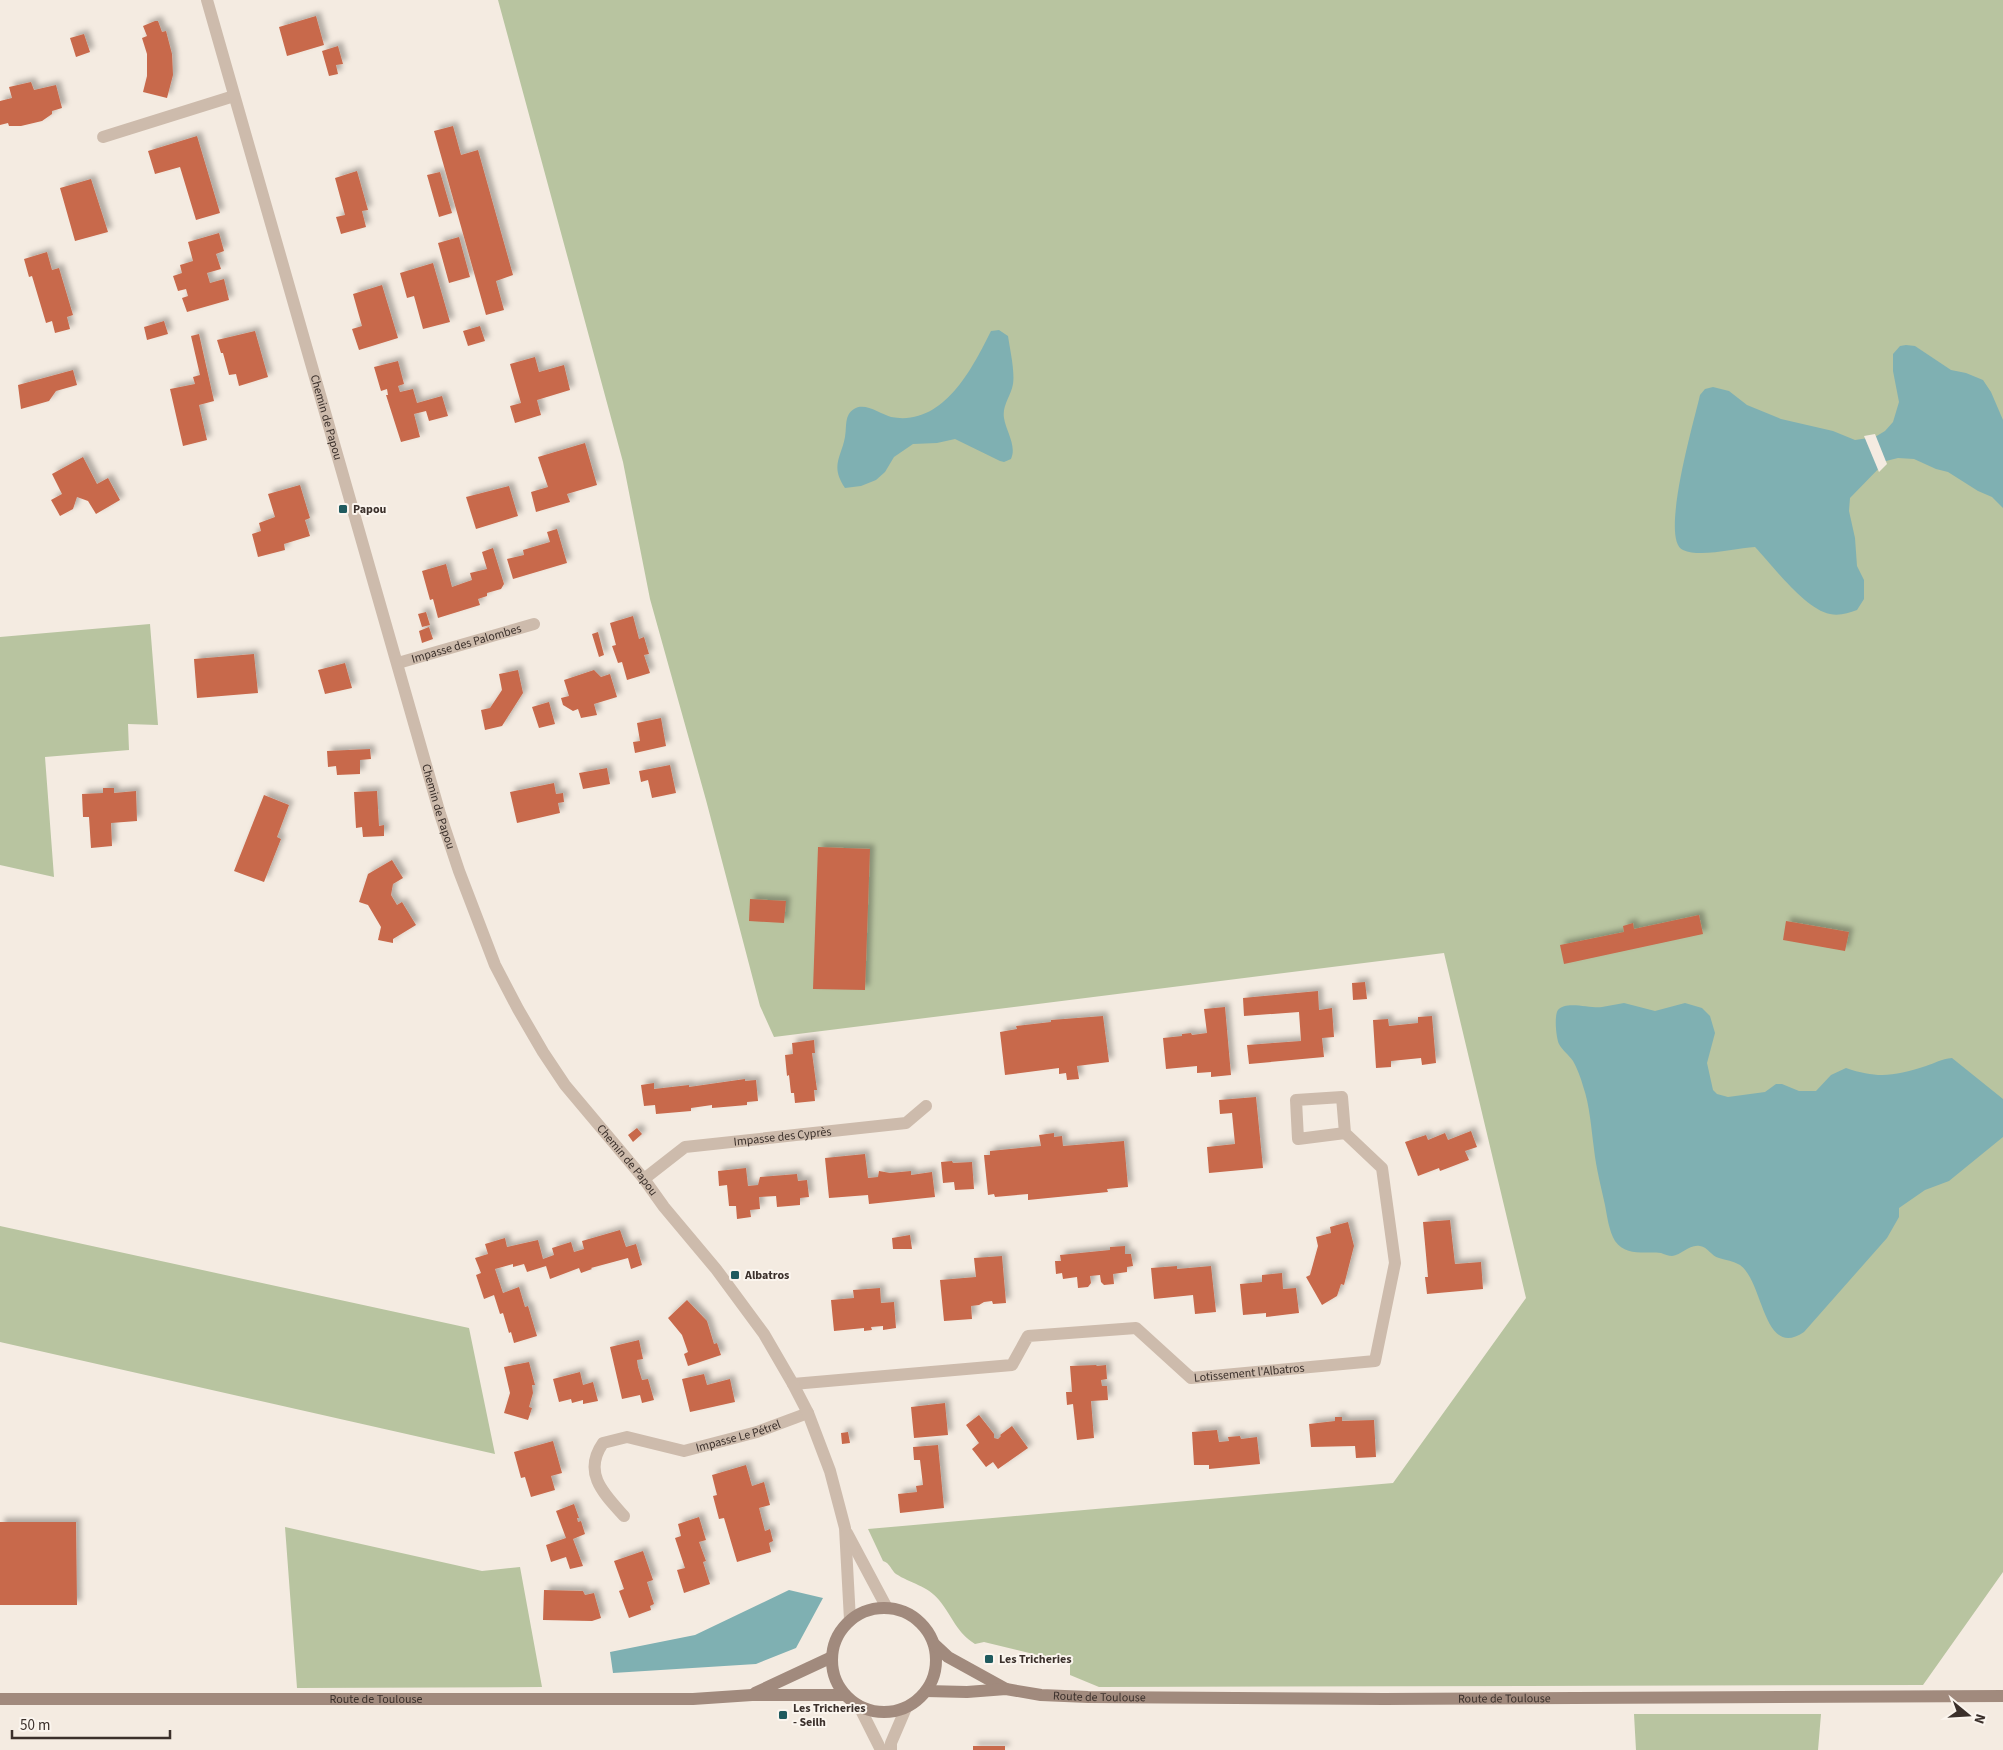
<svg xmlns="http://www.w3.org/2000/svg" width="2003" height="1750" viewBox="0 0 2003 1750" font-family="'Source Sans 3',sans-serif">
  <defs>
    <filter id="shadow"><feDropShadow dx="4.5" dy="-4.5" stdDeviation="2.5" flood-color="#0004"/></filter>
  </defs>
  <rect width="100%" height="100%" fill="#f4ebe1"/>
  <!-- green -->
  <path fill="#b8c4a0" d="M498 0H2003V1572L1923 1685 1099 1687 1070 1675V1663L984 1642 975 1644C957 1633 952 1616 939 1600 928 1586 910 1583 896 1574 891 1570 890 1563 883 1561L868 1529 1393 1483 1526 1298 1444 953 774 1037 760 1006 706 800 650 599 623 462Z
    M150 624 158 725 128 724 129 750 45 757 54 877 0 865V637Z
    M0 1226 469 1328 495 1454 0 1342Z
    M285 1527 482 1571 520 1567 542 1687 297 1688Z
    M1634 1714H1821L1818 1750H1636Z"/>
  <!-- water -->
  <path fill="#7fb0b2" d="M999 330 1008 336C1010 350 1015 371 1013 384 1011 396 1002 405 1004 418 1006 431 1017 446 1011 459L1004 462 1000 461 955 439 937 443 913 444 894 457 885 472 876 480 861 486 845 488C830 466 841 458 845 437 847 427 844 415 854 409 865 402 880 414 891 417 943 427 972 369 991 331Z
    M1906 345 1915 346 1951 370 1966 373 1983 380 1991 392 2003 420V508L1992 497 1978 491 1948 472 1936 469 1914 459 1898 458 1886 461 1850 498 1849 511 1855 538 1857 566 1864 580V599L1857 610C1848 613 1840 616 1830 614 1805 609 1773 566 1755 547 1735 548 1701 558 1683 550 1659 540 1695 418 1700 395L1705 389 1713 387 1729 391 1747 405 1781 419 1833 431 1855 440 1875 437 1885 431 1893 422 1899 402 1893 371V354L1900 346Z
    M1624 1003 1655 1011 1685 1003 1702 1008 1710 1016 1715 1033 1707 1063 1713 1090 1717 1094 1728 1097 1765 1092 1776 1084H1782L1799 1091H1816L1831 1075 1846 1068C1878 1079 1895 1076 1926 1066 1935 1063 1941 1059 1952 1058L2003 1099V1137L1949 1181 1925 1190 1899 1208V1217L1887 1238 1804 1332C1763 1360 1764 1282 1740 1265 1733 1261 1726 1260 1719 1258 1711 1256 1708 1247 1700 1246 1689 1244 1682 1255 1672 1256 1669 1256 1664 1254 1661 1253 1646 1251 1626 1257 1615 1241 1609 1231 1607 1216 1605 1205 1601 1186 1596 1168 1594 1149 1591 1128 1590 1106 1583 1086 1581 1078 1577 1068 1573 1061 1569 1055 1562 1050 1559 1044 1556 1038 1554 1015 1558 1010 1566 1000 1591 1009 1602 1007 1609 1006 1617 1004 1624 1003Z
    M789 1590 823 1598 796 1648 756 1664 613 1673 610 1652 695 1635Z"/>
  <!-- pier -->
  <path fill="#f4ebe1" d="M1875 434 1887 464 1879 472 1864 436Z"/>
  <!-- building -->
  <path fill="#c8694b" filter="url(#shadow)" d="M316 16 324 45 287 56 279 27Z
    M155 21H158L162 32 166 31 172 54 173 75 167 98 143 92 147 76V54L142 38 147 36 143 26Z
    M84 34 90 52 76 57 70 38Z
    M338 46 343 64 336 65 338 74 329 76 322 51Z
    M31 82 34 90 56 85 62 108 52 111V114L42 121 21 126H9L8 123 0 125V101L12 98 9 87Z
    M453 126 461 155 478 150 513 275 496 281 504 310 486 315 434 131Z
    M197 136 220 213 196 220 180 167 155 174 148 151Z
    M357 171 368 210 362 211 366 227 341 234 336 217 345 215 335 178Z
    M440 172 452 213 439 217 427 175Z
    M91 179 108 232 75 241 60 188Z
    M219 233 224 251 216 254 221 269 207 273 210 283 224 279 229 300 187 312 182 298 188 296 186 289 178 291 173 276 182 273 180 265 193 261 188 242Z
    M459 237 470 277 449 283 438 243Z
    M47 252 52 270 59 268 73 315 67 317 70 329 55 333 52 321 46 323 32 276 29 277 24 259Z
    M433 263 450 322 423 329 414 296 407 298 400 273Z
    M382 285 398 338 359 350 352 329 362 326 353 294Z
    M164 321 168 334 147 340 144 327Z
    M480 326 485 341 468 346 463 331Z
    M255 331 268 377 239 386 236 374 229 375 223 353H221L217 340Z
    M199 334 214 401 199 405 207 440 183 446 170 389 195 384 193 377 200 375 191 336Z
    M535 357 539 372 564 365 570 390 537 400 541 415 515 423 510 406 521 403 510 364Z
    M398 361 404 384 398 386 400 392 413 389 417 403 442 396 448 416 429 421 426 411 414 414 420 437 401 442 386 395H388L387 389 381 391 374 367Z
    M73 370 77 385 56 391 49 401 21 409 18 385Z
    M585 443 597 485 567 494 570 502 536 512 531 492 548 487 538 457Z
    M83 457 97 484 108 478 120 500 96 514 88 501 77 497 73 509 60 516 51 500 62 494 52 474Z
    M300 485 310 518 305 520 310 536 284 544 285 550 258 557 252 534 261 531 259 523 275 517 268 494Z
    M509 486 518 516 476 529 466 497Z
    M557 529 567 563 513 579 507 559 524 555 523 550 550 542 547 532Z
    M493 548 504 584 501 589 487 593V596L478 599 480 605 438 618 433 599 430 600 422 571 446 564 452 587 472 580 470 573 487 569 482 552Z
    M426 612 430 625 422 627 418 614Z
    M633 616 639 639 644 637 649 654 644 655 650 673 627 680 622 662 618 663 612 646 616 645 610 623Z
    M429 627 433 639 422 643 419 631Z
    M598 632 604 655 599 657 592 634Z
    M254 654 258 693 197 698 194 659Z
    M345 663 352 688 325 694 318 670Z
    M518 670 523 693 502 726 485 730 481 710 490 708 502 690 499 674Z
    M594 670 601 677 610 674 617 697 594 704 597 715 581 718 578 709 573 711 563 705 561 698 569 696 564 680Z
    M549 702 555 724 539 728 532 707Z
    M661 718 666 746 635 753 633 742 640 741 637 723Z
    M370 749 371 759 360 760V774L337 775 336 766 328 767 327 751Z
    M670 765 676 793 652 798 648 780 641 782 639 771Z
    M607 768 610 784 583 789 579 773Z
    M554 783 556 794 563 793 564 802 558 803 560 813 517 823 510 792Z
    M103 788H114V793L136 791 137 821 111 823 112 846 91 848 89 817H83L82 794 103 793Z
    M377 791 379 826 384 825V836L363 837 362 827 356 828 354 792Z
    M264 795 289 805 277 837 281 839 264 882 234 871Z
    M818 847 870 849 865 990 813 989Z
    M392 860 403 878 393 884 391 895 397 905 402 902 416 925 393 939V943L378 940 381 927 368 905 359 902 368 874Z
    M750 899 786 901 784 923 749 921Z
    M1699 915 1703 934 1564 964 1560 945 1624 932 1623 926 1633 923 1634 929Z
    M1786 921 1849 932 1845 951 1783 940Z
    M1365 982 1367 999 1353 1000 1352 983Z
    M1318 991 1319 1010 1332 1008 1334 1037 1322 1038 1324 1057 1249 1064 1247 1045 1301 1041 1299 1012 1244 1016 1243 998Z
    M1225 1007 1231 1075 1211 1077V1072L1197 1073V1066L1166 1069 1163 1038 1182 1036V1034L1191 1033 1192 1035 1207 1033 1204 1009Z
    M1103 1016 1109 1062 1077 1066 1079 1079 1067 1080 1066 1073 1059 1074V1068L1005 1075 1000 1032 1017 1029 1016 1026 1051 1022V1020Z
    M1432 1016 1436 1063 1422 1065 1421 1058 1391 1061V1067L1376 1068 1373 1020 1388 1019 1389 1026 1418 1023V1017Z
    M814 1040 815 1053H812L817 1090H814L815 1101 795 1103 794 1093H791L789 1075 787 1076 785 1055 793 1054 792 1043Z
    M745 1079V1081L756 1080 758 1101 747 1102V1105L712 1108V1105L691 1108V1111L656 1114 655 1105 644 1106 641 1085 654 1083V1089L689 1085V1087Z
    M1256 1097 1263 1168 1209 1173 1207 1147 1235 1144 1232 1113 1220 1114 1219 1100Z
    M637 1128 642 1134 633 1142 628 1135Z
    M1471 1131 1477 1147 1465 1151 1469 1160 1440 1171 1439 1168 1418 1176 1405 1142 1426 1135 1428 1140 1445 1133 1448 1140Z
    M1054 1133V1137L1062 1136 1063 1146 1124 1141 1128 1187 1107 1189 1108 1192 1028 1200V1194L995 1197 994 1194 988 1195 984 1155H990V1151L1041 1146 1039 1135Z
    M865 1154 868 1178 878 1177 879 1171 890 1173 911 1171V1175L932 1172 935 1197 869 1204 868 1195 829 1198 825 1158Z
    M952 1161 953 1163 972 1162 974 1189 955 1190 954 1182 943 1183 941 1162Z
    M746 1168 748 1186 758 1185 760 1177 797 1174 798 1181 807 1180 809 1197 800 1198V1205L777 1207 776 1196 759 1197 760 1209 750 1210 751 1217 737 1219 736 1206H729L727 1185 719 1186 718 1171Z
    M1450 1220 1455 1264 1481 1262 1483 1289 1427 1294 1425 1277H1428L1423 1222Z
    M1348 1222 1354 1246 1344 1285 1341 1284 1337 1296 1322 1305 1306 1277 1310 1275 1318 1246 1316 1237 1331 1233 1330 1227Z
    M620 1230 626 1247 636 1244 642 1265 631 1269 628 1258 591 1268 592 1269 581 1273 579 1268 550 1279 546 1266 527 1272 524 1264 513 1267V1264L495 1269 503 1293 519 1287 525 1307 528 1306 537 1336 514 1343 511 1332 509 1333 503 1313 500 1314 494 1295 484 1299 476 1275 481 1273 475 1258 488 1254 485 1244 505 1238 507 1247 538 1240 543 1259 554 1255 552 1248 571 1242 574 1252 584 1249 582 1241Z
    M910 1235 912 1249H893L892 1238Z
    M1125 1246V1254H1131L1133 1266 1127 1267V1272L1113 1274 1114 1284 1104 1285 1101 1282 1100 1275 1090 1276 1091 1283 1088 1287 1078 1288 1077 1277 1063 1279 1062 1273 1056 1274 1055 1261H1061L1060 1255 1110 1250V1247Z
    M1002 1256 1006 1303 993 1304 992 1301 984 1302 979 1305 971 1306 972 1319 944 1321 940 1280 976 1277 974 1258Z
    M1177 1266V1269L1211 1266 1216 1312 1195 1314 1193 1295 1154 1299 1151 1268Z
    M1282 1273 1283 1289 1296 1288 1299 1313 1266 1317V1313L1243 1315 1240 1284 1262 1282V1275Z
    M880 1288 881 1303 894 1302 896 1328 883 1330V1326L871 1327 872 1330 864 1331V1328L834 1331 831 1300 854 1298 853 1290Z
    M687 1300 707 1321 714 1344 717 1343 721 1355 688 1366 684 1354 688 1352 682 1335 668 1318Z
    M639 1340 643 1359 637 1360 638 1367 642 1380 648 1379 654 1400 642 1403 640 1395 622 1399 610 1347Z
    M529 1362 535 1385H532L533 1393 529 1407 532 1408 528 1420 504 1413 510 1393 504 1367Z
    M1096 1365 1097 1366 1106 1365 1107 1379 1101 1380 1102 1386H1107L1108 1400 1091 1401 1094 1438 1077 1440 1073 1404 1067 1405 1066 1392H1072L1070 1366Z
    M580 1372 583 1385 593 1382 598 1401 583 1404V1400L572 1403 571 1399 559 1402 553 1379Z
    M704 1374 707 1385 730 1379 735 1402 690 1412 682 1379Z
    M945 1403 948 1435 914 1438 911 1407Z
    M979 1415 994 1434V1438L998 1439 1001 1436 1000 1435 1012 1426 1028 1448 998 1469 993 1462 986 1467 972 1449 979 1443 966 1425Z
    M1335 1417H1342V1421L1374 1420 1376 1457 1356 1458 1355 1446 1311 1447 1309 1424 1335 1421Z
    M1217 1430 1219 1442 1229 1441 1228 1437 1240 1436 1241 1439 1257 1437 1260 1464 1209 1469V1465H1194L1192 1432Z
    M848 1432 850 1443 842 1444 841 1433Z
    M553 1441 562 1473 551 1476 555 1490 531 1497 525 1477 521 1478 514 1452Z
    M938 1445 944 1508 900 1513 898 1494 917 1492 916 1486 923 1485 920 1460H914L913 1447Z
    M746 1465 752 1486 764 1482 770 1505 759 1508 765 1531 770 1529 773 1541 769 1543 771 1552 737 1562 724 1518 719 1519 713 1496 717 1495 712 1475Z
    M574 1504 579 1518H577L578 1522 581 1521 585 1534 573 1539 583 1566 570 1569 566 1557 551 1562 546 1545 566 1538 556 1511Z
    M699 1517 706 1540 699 1542 706 1561 703 1562 710 1584 684 1593 677 1570 685 1568 675 1538 681 1536 678 1524Z
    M0 1522H76L77 1605H0Z
    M643 1551 653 1580 647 1582 654 1604 650 1606 651 1610 629 1618 619 1591 624 1589 614 1561Z
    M544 1590 583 1591 585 1595 594 1593 601 1618 592 1621 543 1620Z
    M973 1746H1005V1750H973Z"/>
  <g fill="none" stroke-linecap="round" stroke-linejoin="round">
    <!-- minor -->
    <g stroke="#cdbbac" stroke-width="12">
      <path d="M103 137 234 96"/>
      <path id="s1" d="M398 663 534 624"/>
      <path id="s2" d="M644 1179 685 1147 906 1123 926 1106"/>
      <path id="s3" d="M793 1384 1012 1365 1028 1336 1136 1328 1191 1378 1375 1361 1395 1263 1382 1168 1345 1133 1342 1097 1296 1100 1298 1139 1345 1133"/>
      <path id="s4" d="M624 1516C604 1494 582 1473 603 1443L627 1437 684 1451 757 1432 808 1413"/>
      <path d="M859 1706 881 1750"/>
      <path d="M891 1750V1743L906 1708"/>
    </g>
    <!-- tertiary -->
    <g stroke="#cdbbac" stroke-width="12">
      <path id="s5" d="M207 0 440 814 459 871 495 965 518 1009 543 1052 565 1085 644 1179 664 1207 716 1269 764 1334 793 1384 808 1413 830 1471 845 1528 850 1620"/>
      <path d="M847 1533 887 1608"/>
    </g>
    <!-- secondary -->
    <g stroke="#a18a7d" stroke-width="12">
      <circle cx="884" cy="1660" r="52"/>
      <path d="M934 1644 948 1657 1006 1689"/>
      <path id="s6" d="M926 1691 967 1692 1006 1689 1041 1695 1088 1697 1384 1699 2003 1696"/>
      <path d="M755 1693 832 1657"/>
      <path id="s7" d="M0 1699H693L752 1695H845"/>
    </g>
  </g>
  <!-- markers -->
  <g fill="#1f5a5e" stroke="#fbf5ee" stroke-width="2">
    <rect x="338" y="504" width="10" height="10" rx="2.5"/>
    <rect x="730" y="1270" width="10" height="10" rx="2.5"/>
    <rect x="984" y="1654" width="10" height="10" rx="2.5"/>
    <rect x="778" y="1710" width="10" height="10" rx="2.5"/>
  </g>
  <g text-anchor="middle" stroke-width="4" stroke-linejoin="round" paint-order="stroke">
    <!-- street labels -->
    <g font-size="12" fill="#3b302b" stroke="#fbf5ee">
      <text dy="4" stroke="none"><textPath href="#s5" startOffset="434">Chemin de Papou</textPath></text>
      <text dy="4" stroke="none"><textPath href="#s1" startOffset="71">Impasse des Palombes</textPath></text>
      <text dy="4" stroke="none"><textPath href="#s5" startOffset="839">Chemin de Papou</textPath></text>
      <text dy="4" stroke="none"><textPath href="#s2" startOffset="150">Impasse des Cyprès</textPath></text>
      <text dy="4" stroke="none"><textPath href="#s5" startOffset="1244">Chemin de Papou</textPath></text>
      <text dy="4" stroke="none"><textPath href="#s3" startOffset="494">Lotissement l'Albatros</textPath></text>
      <text dy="4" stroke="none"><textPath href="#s4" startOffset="224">Impasse Le Pétrel</textPath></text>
      <text dy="4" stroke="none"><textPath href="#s6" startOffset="174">Route de Toulouse</textPath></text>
      <text dy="4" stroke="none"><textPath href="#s6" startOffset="579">Route de Toulouse</textPath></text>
      <text dy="4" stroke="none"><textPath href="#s7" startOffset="376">Route de Toulouse</textPath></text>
    </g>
    <!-- poi labels -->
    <g font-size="12" font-weight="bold" fill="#3b302b" stroke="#fbf5ee" text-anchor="start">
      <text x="353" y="513">Papou</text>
      <text x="745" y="1279">Albatros</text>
      <text x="999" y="1663">Les Tricheries</text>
      <text x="793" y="1712">Les Tricheries<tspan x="793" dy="14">- Seilh</tspan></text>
    </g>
  </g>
  <!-- north arrow -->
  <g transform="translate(1968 1715) rotate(108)" stroke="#fbf5ee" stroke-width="4" paint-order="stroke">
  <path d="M0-4L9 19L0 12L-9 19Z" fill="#3b302b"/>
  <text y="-8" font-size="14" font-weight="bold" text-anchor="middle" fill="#3b302b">N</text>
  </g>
  <!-- scale -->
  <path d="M12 1730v8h158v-8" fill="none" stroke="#3b302b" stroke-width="2.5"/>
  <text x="20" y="1730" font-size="15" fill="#3b302b" stroke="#fbf5ee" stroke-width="4" paint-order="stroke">50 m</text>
</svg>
